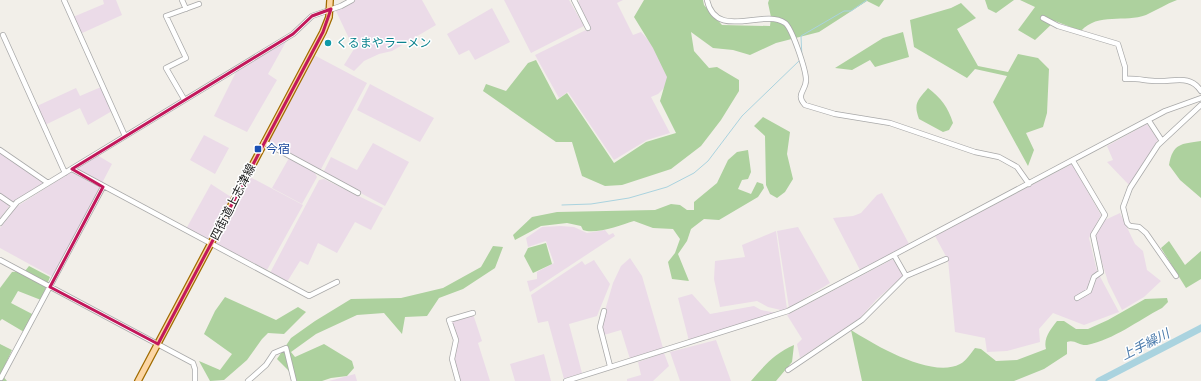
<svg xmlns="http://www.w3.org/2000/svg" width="1201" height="381" viewBox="0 0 1201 381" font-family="'Fira Sans','Noto Sans JP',sans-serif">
  <rect width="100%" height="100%" fill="#f2efe9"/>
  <!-- industrial -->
  <path fill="#ebdbe8" d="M103 0H116L122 15 80 34 73 17 104 4Z
    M355 0H422L436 25 392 51 379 54 364 61 354 71 344 65 354 49 336 11Z
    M504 0H569L584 26 531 53Z
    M579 0H623L617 3 633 35 641 32 661 54 671 81 658 94 651 97 670 133 647 140 614 160 568 92 559 98 535 55 590 28 578 3Z
    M492 8 510 42 475 60 469 50 459 55 447 34Z
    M287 40 268 74 277 80 247 132 214 116 238 68Z
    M314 55 367 83 320 171 267 142Z
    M370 84 434 118 420 142 357 110Z
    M101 87 112 111 88 125 80 108 45 125 37 106 76 88 80 96Z
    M1147 124 1158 140 1129 185 1107 162 1113 160 1107 146Z
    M204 135 229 148 215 174 190 160Z
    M373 143 409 162 385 206 323 173 331 157 357 170Z
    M0 151 44 183 12 202 0 193Z
    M97 155 112 164 101 185 75 169Z
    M289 158 314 171 317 177 302 204 272 188Z
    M1072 164 1101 215 1089 238 1097 271 1119 312 1084 325 1053 313 1039 329 1040 342 1007 351 987 352 985 338 955 332 948 260 935 236Z
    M71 172 101 188 53 277 0 248V228L16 207Z
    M250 177 303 205 267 270 215 243Z
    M324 179 383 208 371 230 355 222 337 253 318 243 308 265 300 261 287 282 270 273 319 180Z
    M211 184 231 197 208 240 186 229Z
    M882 193 909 244 860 270 833 218 853 216 861 213 877 195Z
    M0 198 10 205 0 219Z
    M1120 213 1135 244 1143 251 1147 270 1161 281 1144 297 1122 310 1108 282 1095 239 1096 233 1105 220Z
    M561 226 574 227 587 233 605 230 609 235 613 233 615 236 530 292 527 281 537 279V272L554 263 546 241 528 247 526 238 542 227Z
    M798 227 830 283 789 308 777 231Z
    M776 231 787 309 785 311 768 307 757 301 720 307 714 279 715 261 745 257 742 245Z
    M630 258 642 276 663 348 630 359 621 330 604 335 601 324 613 283 621 266Z
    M893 259 903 276 876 300 860 318 800 358 797 344 802 339 787 315Z
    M594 260 610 284 597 316 569 324 582 373 564 379 548 321 538 323 531 295 582 261 585 265Z
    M692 294 710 314 754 306 761 310 777 313 689 341 678 298Z
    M473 314 482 341 478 343 490 381H460L453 360 457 340 450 321Z
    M716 340 731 381H680L670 352Z
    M664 353 669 366 653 381H627V379L641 375 638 362Z
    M544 354 551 381H515L510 364Z
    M355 374 357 381H329Z"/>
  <!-- forest -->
  <path fill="#add19e" d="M644 0H703L704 5 722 25 770 26 771 17 768 3 769 0H884L879 7 867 1 819 32 776 43 750 55 733 50 713 48 691 32 694 51 709 68 717 67 739 80V91L721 120 701 146 671 169 622 185 605 186 582 176 572 142H556L483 91 486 84 506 91 528 63 536 60 557 100 567 93 614 163 646 142 676 133 660 101 667 77 653 48 634 17Z
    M985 0H1014L996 13 988 9Z
    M1020 0H1177C1166 4 1157 10 1146 15 1125 23 1098 12 1081 31L1055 21 1035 40 1018 30 1035 7Z
    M961 3 976 18 957 29 978 66 1008 72 1018 54 1038 58 1049 69 1047 113 1043 127 1026 133 1034 150 1028 166 993 102 1007 76 975 69 967 78 914 47 910 20 951 8Z
    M903 32 909 57 875 67 870 60 852 70 835 68 883 38Z
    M928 88C941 98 948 107 953 123L949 130 943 132 919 119C913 103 918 100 928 88Z
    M763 117 790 132 787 154 793 179 785 192 777 198 770 194 766 185 765 136 754 126Z
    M1201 141V198L1180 180 1169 165C1173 143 1181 144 1201 141Z
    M748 150 751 172 748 179 742 180 738 189 751 194 757 182 763 184 764 188 758 197 719 220 704 219 691 229 687 241 678 254 689 281 672 279 668 262 675 253 680 239 673 229 653 228 634 221C621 225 595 235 583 230L581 226 567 223 541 226 515 240 513 235 532 217 557 212 655 210 671 204 680 205 687 210H694V202L717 183 728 160 737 152Z
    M1169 241 1185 265 1201 251V279L1186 288 1161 248Z
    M546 243 552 264 533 273 524 256 528 248Z
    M493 246 503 247 495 268 463 289 439 298 427 316 405 317 402 334 384 313 357 315 316 334 291 352 295 357 324 344 352 361 354 368 347 376 331 378 322 381H295L288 370 277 359 291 338 315 321 351 299 401 298 443 288 481 267Z
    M29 266 50 277 41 300 18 291 11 303 34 315 24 332 2 319 0 321V288L12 272 25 271Z
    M225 297 276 320 298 307 306 312 284 334 268 333 262 339 247 360 224 380 210 381 199 361 220 370 232 354 204 334 215 311Z
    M1167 298 1168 302 1162 308C1137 321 1115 339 1087 345 1080 346 1074 339 1067 342V354L1044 369 1014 381H862L851 330C875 345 932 379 960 364 966 361 971 353 975 348L981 349 996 361 1017 360 1046 349C1043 338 1051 329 1057 321H1064L1076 329H1088L1108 320 1145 299Z
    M0 344 12 350 1 374 7 381H0Z
    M794 345 792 362 776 381H751C764 366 775 353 794 345Z"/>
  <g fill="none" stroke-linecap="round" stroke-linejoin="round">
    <!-- stream -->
    <path stroke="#aad3df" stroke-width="1" d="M802 59 801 36 844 11H851L867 0
      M562 205 591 204 629 198 667 187 694 173 708 161 742 116 800 60"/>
    <!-- river -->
    <path stroke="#aad3df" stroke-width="7" d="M1099 381 1201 328"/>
    <!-- minor casing -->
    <g stroke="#a9a9a9" stroke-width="6">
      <path id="minor" d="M64 0 125 136
        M182 0 186 9
        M574 0 588 28
        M707 0C716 41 763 8 785 23 792 28 806 70 806 80 806 91 795 94 805 105L835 114 890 123 975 152 999 157 1017 167 1029 184
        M1043 18 1058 26 1118 44 1125 67V79C1136 78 1147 81 1157 81 1174 82 1190 74 1201 91
        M3 35 65 173
        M184 99 166 68 186 58 166 16 199 4
        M1149 121 1162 141
        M264 142 358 193
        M0 150 48 183
        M1073 161 1105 215 1093 235 1101 272 1094 277 1089 291 1077 298
        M72 169 309 296 337 282
        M0 196 13 205
        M0 223 17 202 293 34 312 16 341 6 352 0
        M894 255 906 276
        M0 260 193 363 195 369V381
        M1176 276 1146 233 1139 227 1130 226 1127 223 1123 207 1130 188 1158 145 1201 105
        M604 311 600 327 610 366
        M788 370 862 320 906 276 946 259
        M1 378 103 187
        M248 381 266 365 274 353 286 348 294 381
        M458 381 452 359 456 340 449 320 473 313
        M566 381 788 311 1165 111 1201 98"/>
    </g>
    <!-- major casing -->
    <g stroke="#a06b00" stroke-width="8">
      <path id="major" d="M138 381 323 32 329 17 330 0"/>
    </g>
    <!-- minor -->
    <use href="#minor" stroke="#fff" stroke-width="4.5"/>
    <!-- major -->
    <use href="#major" stroke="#fcd6a4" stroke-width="5.5"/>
  </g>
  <!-- marked area -->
  <path fill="none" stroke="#c2185b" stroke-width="3" stroke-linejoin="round" d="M331 9 323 32 158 344 50 287 103 187 72 169 293 34 312 16Z"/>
  <!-- markers -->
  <circle fill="#0f9aa8" stroke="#fff" stroke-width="1.5" cx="328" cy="43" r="4"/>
  <rect fill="#1a4fb4" stroke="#fff" stroke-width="1.5" x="254" y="145" width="8" height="8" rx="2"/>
  <g text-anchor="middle" stroke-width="3" stroke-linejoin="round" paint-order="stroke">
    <!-- culture labels -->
    <g font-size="12" fill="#0d838f" stroke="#fff" text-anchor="start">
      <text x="336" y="47">くるまやラーメン</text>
    </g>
    <!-- transit labels -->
    <g font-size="12" fill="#164399" stroke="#fff" text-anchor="start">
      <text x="266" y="153">今宿</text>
    </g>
    <!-- street labels -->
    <g font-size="12" fill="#222" stroke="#fff">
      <text transform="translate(233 202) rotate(-63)" y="4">四街道上志津線</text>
    </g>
    <!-- water labels -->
    <g font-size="13" font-style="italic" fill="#4a7aab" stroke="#fff">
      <text transform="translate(1145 344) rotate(-27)" y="5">上手繰川</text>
    </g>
  </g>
</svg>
